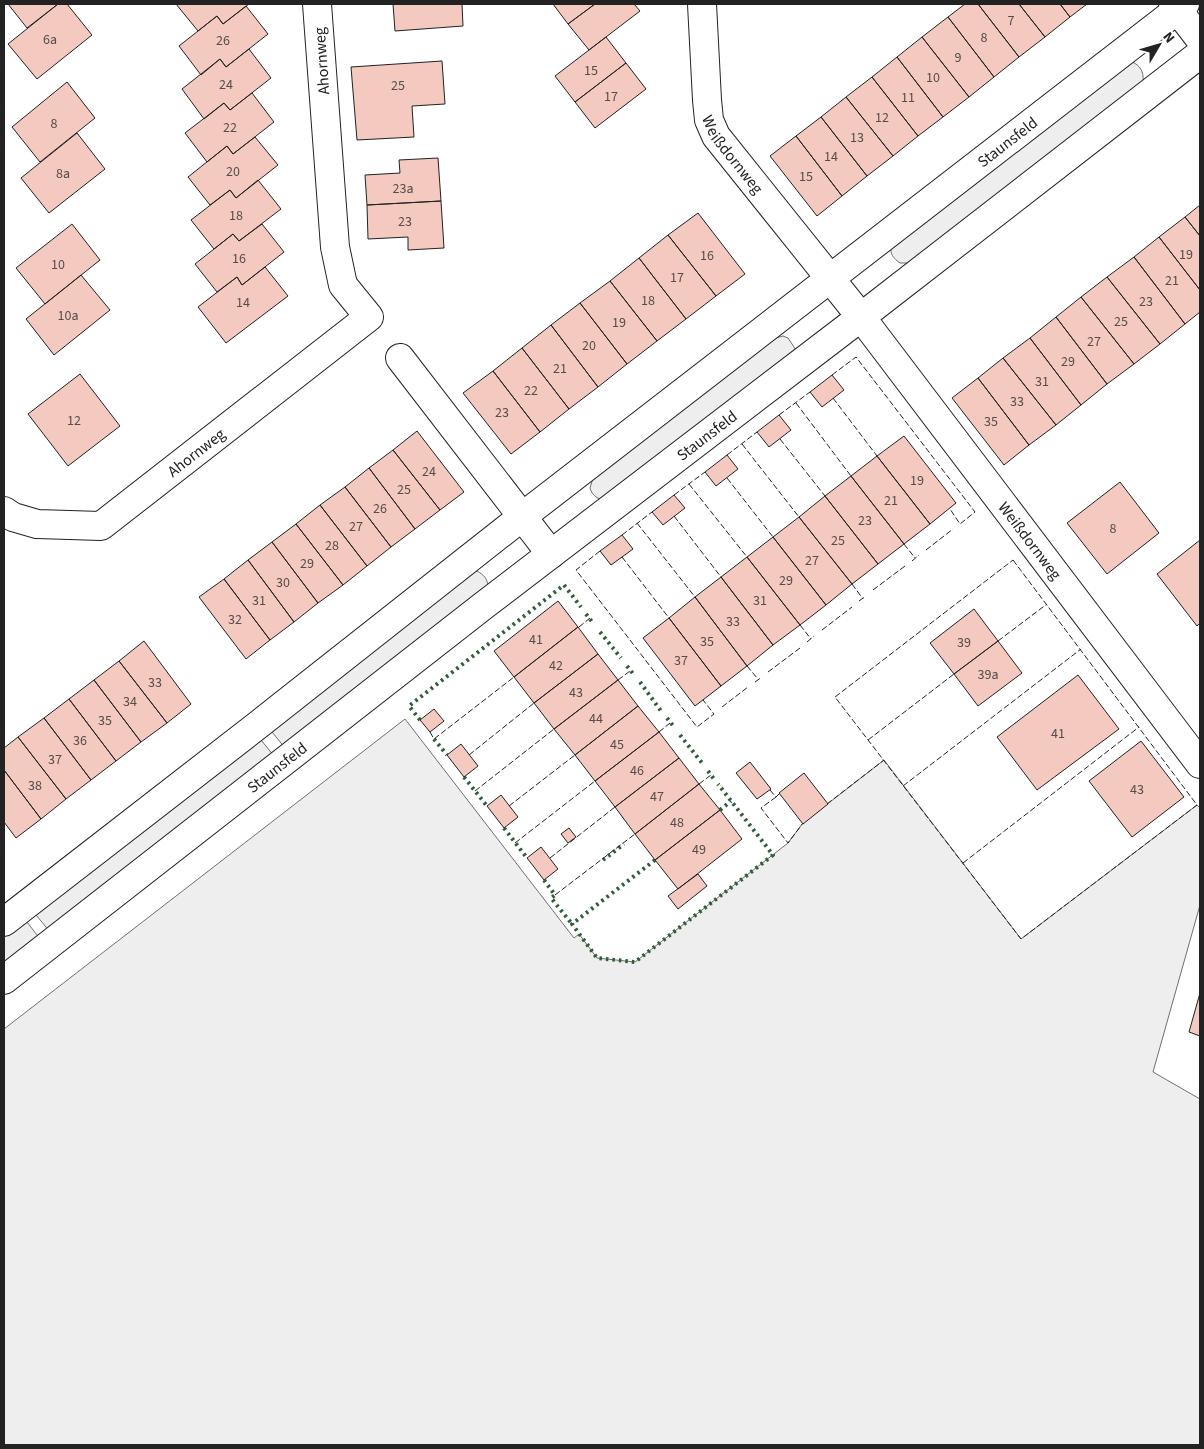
<svg xmlns="http://www.w3.org/2000/svg" width="1204" height="1449" viewBox="0 0 1204 1449" font-family="'Source Sans 3',sans-serif">
  <rect width="100%" height="100%" fill="#fff"/>
  <!-- green -->
  <path fill="#eee" stroke="#6f6f6f" d="M1132 62C1140 65 1144 72 1143 81L910 263H900C893 258 890 254 891 246Z
    M783 336 788 338 796 350 604 500C597 499 592 495 590 488L593 478 597 473 776 338Z
    M477 571C484 575 487 578 488 586L285 748 268 727 471 572Z
    M405 719 574 938 579 934 597 958 635 962 788 843 803 823 884 760 1021 939 1197 805 1200 808V905L1153 1072 1200 1099V1445H4V1029Z
    M257 735 274 756 50 932 32 910Z
    M23 917 41 940 4 969V931Z"/>
  <!-- building -->
  <path fill="#f3c9c0" stroke="#222" d="M8 4H58L27 28Z
    M58 4H67L92 35 37 79 8 44Z
    M176 4H249L223 24 217 16 198 31Z
    M393 4H462L463 26 395 31Z
    M553 4H595L568 24Z
    M595 4H634L640 11 589 50 568 24Z
    M965 4H978L1019 57 994 77 948 17Z
    M978 4H1019L1045 37 1019 57Z
    M1019 4H1060L1070 17 1045 37Z
    M1060 4H1087L1070 17Z
    M246 6 268 34 226 67 220 59 201 75 179 46 217 16 223 24Z
    M948 17 994 77 969 97 922 37Z
    M606 37 626 63 575 102 555 76Z
    M922 37 969 97 943 117 897 57Z
    M249 49 271 78 230 110 224 103 204 119 182 89 220 59 226 67Z
    M897 57 943 117 918 136 872 77Z
    M442 61 445 104 412 106 414 137 357 140 351 67Z
    M626 63 646 89 595 128 575 102Z
    M872 77 918 136 893 156 846 97Z
    M67 82 95 118 40 162 12 127Z
    M252 93 274 122 233 154 227 146 207 162 185 133 224 103 230 110Z
    M846 97 893 156 867 176 821 117Z
    M821 117 867 176 842 196 796 136Z
    M77 133 105 169 49 213 21 178Z
    M796 136 842 196 817 216 770 156Z
    M255 137 278 165 236 198 230 190 210 205 188 177 227 146 233 154Z
    M438 158 441 201 367 205 365 175 400 173 399 160Z
    M258 180 281 209 239 241 233 234 214 249 191 220 230 190 236 198Z
    M441 201 444 248 408 250V237L368 239 367 205Z
    M1200 205V236L1185 217Z
    M698 213 745 274 716 296 668 235Z
    M1185 217 1200 236V290L1159 237Z
    M72 224 100 260 45 304 16 268Z
    M262 224 284 252 242 285 237 277 217 292 195 264 233 234 239 241Z
    M668 235 716 296 686 319 639 258Z
    M1159 237 1200 290V312L1185 324 1134 257Z
    M1134 257 1185 324 1160 344 1107 277Z
    M639 258 686 319 657 341 610 281Z
    M265 267 288 296 226 343 198 307 237 277 242 285Z
    M81 275 110 310 54 355 26 319Z
    M1107 277 1160 344 1134 364 1081 297Z
    M610 281 657 341 627 364 580 303Z
    M1081 297 1134 364 1107 384 1056 317Z
    M580 303 627 364 598 387 551 325Z
    M1056 317 1107 384 1081 405 1030 338Z
    M551 325 598 387 569 409 522 348Z
    M1030 338 1081 405 1056 425 1003 358Z
    M522 348 569 409 540 432 493 371Z
    M1003 358 1056 425 1029 445 978 378Z
    M493 371 540 432 511 454 463 393Z
    M80 374 120 426 68 466 28 414Z
    M832 375 844 390 822 407 810 392Z
    M978 378 1029 445 1004 465 952 398Z
    M779 415 791 430 769 447 757 432Z
    M417 431 464 492 440 510 393 450Z
    M904 436 956 503 930 524 877 456Z
    M393 450 440 510 415 529 369 468Z
    M727 455 738 469 716 486 705 472Z
    M877 456 930 524 904 544 851 476Z
    M369 468 415 529 391 547 345 487Z
    M851 476 904 544 878 564 825 496Z
    M1120 482 1159 533 1107 574 1067 523Z
    M345 487 391 547 367 566 320 505Z
    M674 495 685 508 663 525 652 512Z
    M825 496 878 564 852 584 799 517Z
    M320 505 367 566 343 585 296 524Z
    M799 517 852 584 826 605 773 537Z
    M296 524 343 585 318 603 272 542Z
    M622 535 633 549 611 565 600 551Z
    M773 537 826 605 800 625 747 557Z
    M1200 540V623L1197 626 1157 574Z
    M272 542 318 603 294 622 248 560Z
    M747 557 800 625 773 645 721 577Z
    M248 560 294 622 270 640 224 579Z
    M721 577 773 645 747 666 695 597Z
    M224 579 270 640 246 659 199 597Z
    M695 597 747 666 721 686 669 618Z
    M558 601 578 627 514 677 494 651Z
    M974 609 998 641 954 674 930 643Z
    M669 618 721 686 695 706 643 638Z
    M578 627 598 654 534 703 514 677Z
    M144 641 191 704 167 723 119 661Z
    M998 641 1022 673 978 706 954 674Z
    M598 654 618 680 554 729 534 703Z
    M119 661 167 723 141 742 94 680Z
    M1078 675 1119 729 1037 790 997 737Z
    M94 680 141 742 116 761 69 699Z
    M618 680 638 706 575 755 554 729Z
    M69 699 116 761 91 780 44 718Z
    M638 706 659 732 595 781 575 755Z
    M434 709 444 721 430 732 420 720Z
    M44 718 91 780 66 799 18 737Z
    M659 732 679 758 615 807 595 781Z
    M18 737 66 799 41 819 4 770V748Z
    M1141 741 1184 797 1132 837 1089 781Z
    M461 744 478 766 464 777 447 755Z
    M679 758 699 784 635 834 615 807Z
    M750 762 771 789 757 799 736 773Z
    M4 770 41 819 16 838 4 822Z
    M804 773 828 804 803 824 779 793Z
    M699 784 720 810 655 860 635 834Z
    M501 795 518 817 504 828 487 806Z
    M720 810 742 839 678 889 655 860Z
    M569 828 576 837 568 843 561 834Z
    M541 847 558 869 544 880 527 858Z
    M698 874 707 886 678 909 668 896Z
    M1200 993V1036L1189 1032Z"/>
  <g fill="none" stroke-linecap="round" stroke-linejoin="round">
    <!-- street casing -->
    <g stroke="#222" stroke-width="30">
      <g id="street">
        <path id="s1" d="M702 4 707 100 709 120 716 136 861 317 1200 764"/>
        <path d="M1173 4 1200 39"/>
        <path d="M400 358 551 554"/>
        <path id="s2" d="M4 511 13 517 37 524 101 526 369 317 343 285 335 247 317 4"/>
        <path id="s3" d="M4 922 258 725 523 516 1185 4"/>
        <path id="s4" d="M4 980 483 606 861 317 1200 54"/>
      </g>
    </g>
    <!-- street -->
    <use href="#street" stroke="#fff" stroke-width="28"/>
    <!-- hedge -->
    <path stroke="#2f5e38" stroke-width="4" stroke-dasharray="2.5 4" stroke-linecap="butt" d="M586 614 593 623
      M600 632 621 658
      M627 666 634 675
      M640 682 661 711
      M667 718 674 727
      M420 720 409 706 564 585 581 607
      M680 735 702 763
      M434 739 447 755
      M708 771 714 779
      M464 777 487 806
      M720 810 731 801
      M504 828 527 858
      M603 860 624 844
      M655 860 572 924 597 958 635 962 773 855 718 784
      M544 880 555 895 551 898 572 924"/>
    <!-- fence -->
    <path stroke="#222" stroke-width="1" stroke-dasharray="6 2.5" stroke-linecap="butt" d="M832 375 856 357 975 512 960 524 950 509
      M833 398 877 456
      M796 403 851 476
      M779 415 810 392
      M780 439 825 496
      M742 444 799 517
      M727 455 757 432
      M727 478 773 537
      M689 484 747 557
      M674 495 705 472
      M674 516 721 577
      M637 523 695 597
      M622 535 652 512
      M904 544 915 558
      M926 550 953 529
      M600 551 576 570 697 727 714 714 703 700
      M622 557 669 618
      M1013 560 1197 805 1021 939 835 697Z
      M912 561 919 555
      M852 584 863 599
      M873 590 905 566
      M859 601 866 596
      M800 625 811 639
      M579 627 590 618
      M822 630 852 607
      M998 641 1047 604
      M807 642 814 636
      M747 666 758 679
      M768 672 800 648
      M618 680 630 671
      M755 682 762 677
      M722 707 748 687
      M430 732 434 739 514 677
      M659 732 670 723
      M868 740 954 674
      M469 755 534 703
      M699 784 711 775
      M903 786 1081 649
      M770 790 776 797 780 793
      M475 791 554 729
      M776 797 761 808 788 843 803 823
      M827 804 884 760
      M509 806 575 755
      M515 843 595 781
      M550 858 615 807
      M963 863 1139 727
      M555 895 635 834"/>
  </g>
  <g text-anchor="middle" stroke-width="4" stroke-linejoin="round" paint-order="stroke">
    <!-- number labels -->
    <g font-size="14" fill="#564c4a">
      <text x="1011" y="25">7</text>
      <text x="984" y="42">8</text>
      <text x="50" y="44">6a</text>
      <text x="223" y="45">26</text>
      <text x="958" y="62">9</text>
      <text x="591" y="75">15</text>
      <text x="933" y="82">10</text>
      <text x="226" y="89">24</text>
      <text x="398" y="90">25</text>
      <text x="611" y="101">17</text>
      <text x="908" y="102">11</text>
      <text x="882" y="122">12</text>
      <text x="54" y="128">8</text>
      <text x="230" y="132">22</text>
      <text x="857" y="142">13</text>
      <text x="831" y="161">14</text>
      <text x="233" y="176">20</text>
      <text x="63" y="178">8a</text>
      <text x="806" y="181">15</text>
      <text x="403" y="193">23a</text>
      <text x="236" y="220">18</text>
      <text x="405" y="226">23</text>
      <text x="1186" y="259">19</text>
      <text x="707" y="260">16</text>
      <text x="239" y="263">16</text>
      <text x="58" y="269">10</text>
      <text x="677" y="282">17</text>
      <text x="1172" y="285">21</text>
      <text x="648" y="305">18</text>
      <text x="1146" y="306">23</text>
      <text x="243" y="307">14</text>
      <text x="68" y="320">10a</text>
      <text x="1121" y="326">25</text>
      <text x="619" y="327">19</text>
      <text x="1094" y="346">27</text>
      <text x="589" y="350">20</text>
      <text x="1068" y="366">29</text>
      <text x="560" y="373">21</text>
      <text x="1042" y="386">31</text>
      <text x="531" y="395">22</text>
      <text x="1017" y="406">33</text>
      <text x="502" y="417">23</text>
      <text x="74" y="425">12</text>
      <text x="991" y="426">35</text>
      <text x="429" y="476">24</text>
      <text x="917" y="485">19</text>
      <text x="404" y="494">25</text>
      <text x="891" y="505">21</text>
      <text x="380" y="513">26</text>
      <text x="865" y="525">23</text>
      <text x="356" y="531">27</text>
      <text x="1113" y="533">8</text>
      <text x="838" y="545">25</text>
      <text x="332" y="550">28</text>
      <text x="812" y="565">27</text>
      <text x="307" y="568">29</text>
      <text x="786" y="585">29</text>
      <text x="283" y="587">30</text>
      <text x="259" y="605">31</text>
      <text x="760" y="605">31</text>
      <text x="235" y="624">32</text>
      <text x="733" y="626">33</text>
      <text x="536" y="644">41</text>
      <text x="707" y="646">35</text>
      <text x="964" y="647">39</text>
      <text x="681" y="665">37</text>
      <text x="556" y="670">42</text>
      <text x="988" y="679">39a</text>
      <text x="155" y="687">33</text>
      <text x="576" y="697">43</text>
      <text x="130" y="706">34</text>
      <text x="596" y="723">44</text>
      <text x="105" y="725">35</text>
      <text x="1058" y="738">41</text>
      <text x="80" y="745">36</text>
      <text x="617" y="749">45</text>
      <text x="55" y="764">37</text>
      <text x="637" y="775">46</text>
      <text x="35" y="790">38</text>
      <text x="1137" y="794">43</text>
      <text x="657" y="801">47</text>
      <text x="677" y="827">48</text>
      <text x="699" y="854">49</text>
    </g>
    <!-- street labels -->
    <g font-size="16" fill="#222" stroke="#fff">
      <text transform="translate(321 61) rotate(-94)" y="6">Ahornweg</text>
      <text dy="6" stroke="none"><textPath href="#s3" startOffset="1271">Staunsfeld</textPath></text>
      <text dy="6" stroke="none"><textPath href="#s1" startOffset="158">Weißdornweg</textPath></text>
      <text dy="6" stroke="none"><textPath href="#s4" startOffset="889">Staunsfeld</textPath></text>
      <text dy="6" stroke="none"><textPath href="#s2" startOffset="220">Ahornweg</textPath></text>
      <text dy="6" stroke="none"><textPath href="#s1" startOffset="646">Weißdornweg</textPath></text>
      <text dy="6" stroke="none"><textPath href="#s4" startOffset="346">Staunsfeld</textPath></text>
    </g>
  </g>
  <!-- border -->
  <rect width="1204" height="1449" fill="none" stroke="#222222" stroke-width="10"/>
  <!-- north arrow -->
  <g transform="translate(1159 45) rotate(52)" stroke="#ffffff" stroke-width="4" paint-order="stroke">
  <path d="M0-4L9 19L0 12L-9 19Z" fill="#222222"/>
  <text y="-8" font-size="14" font-weight="bold" text-anchor="middle" fill="#222222">N</text>
  </g>
</svg>
